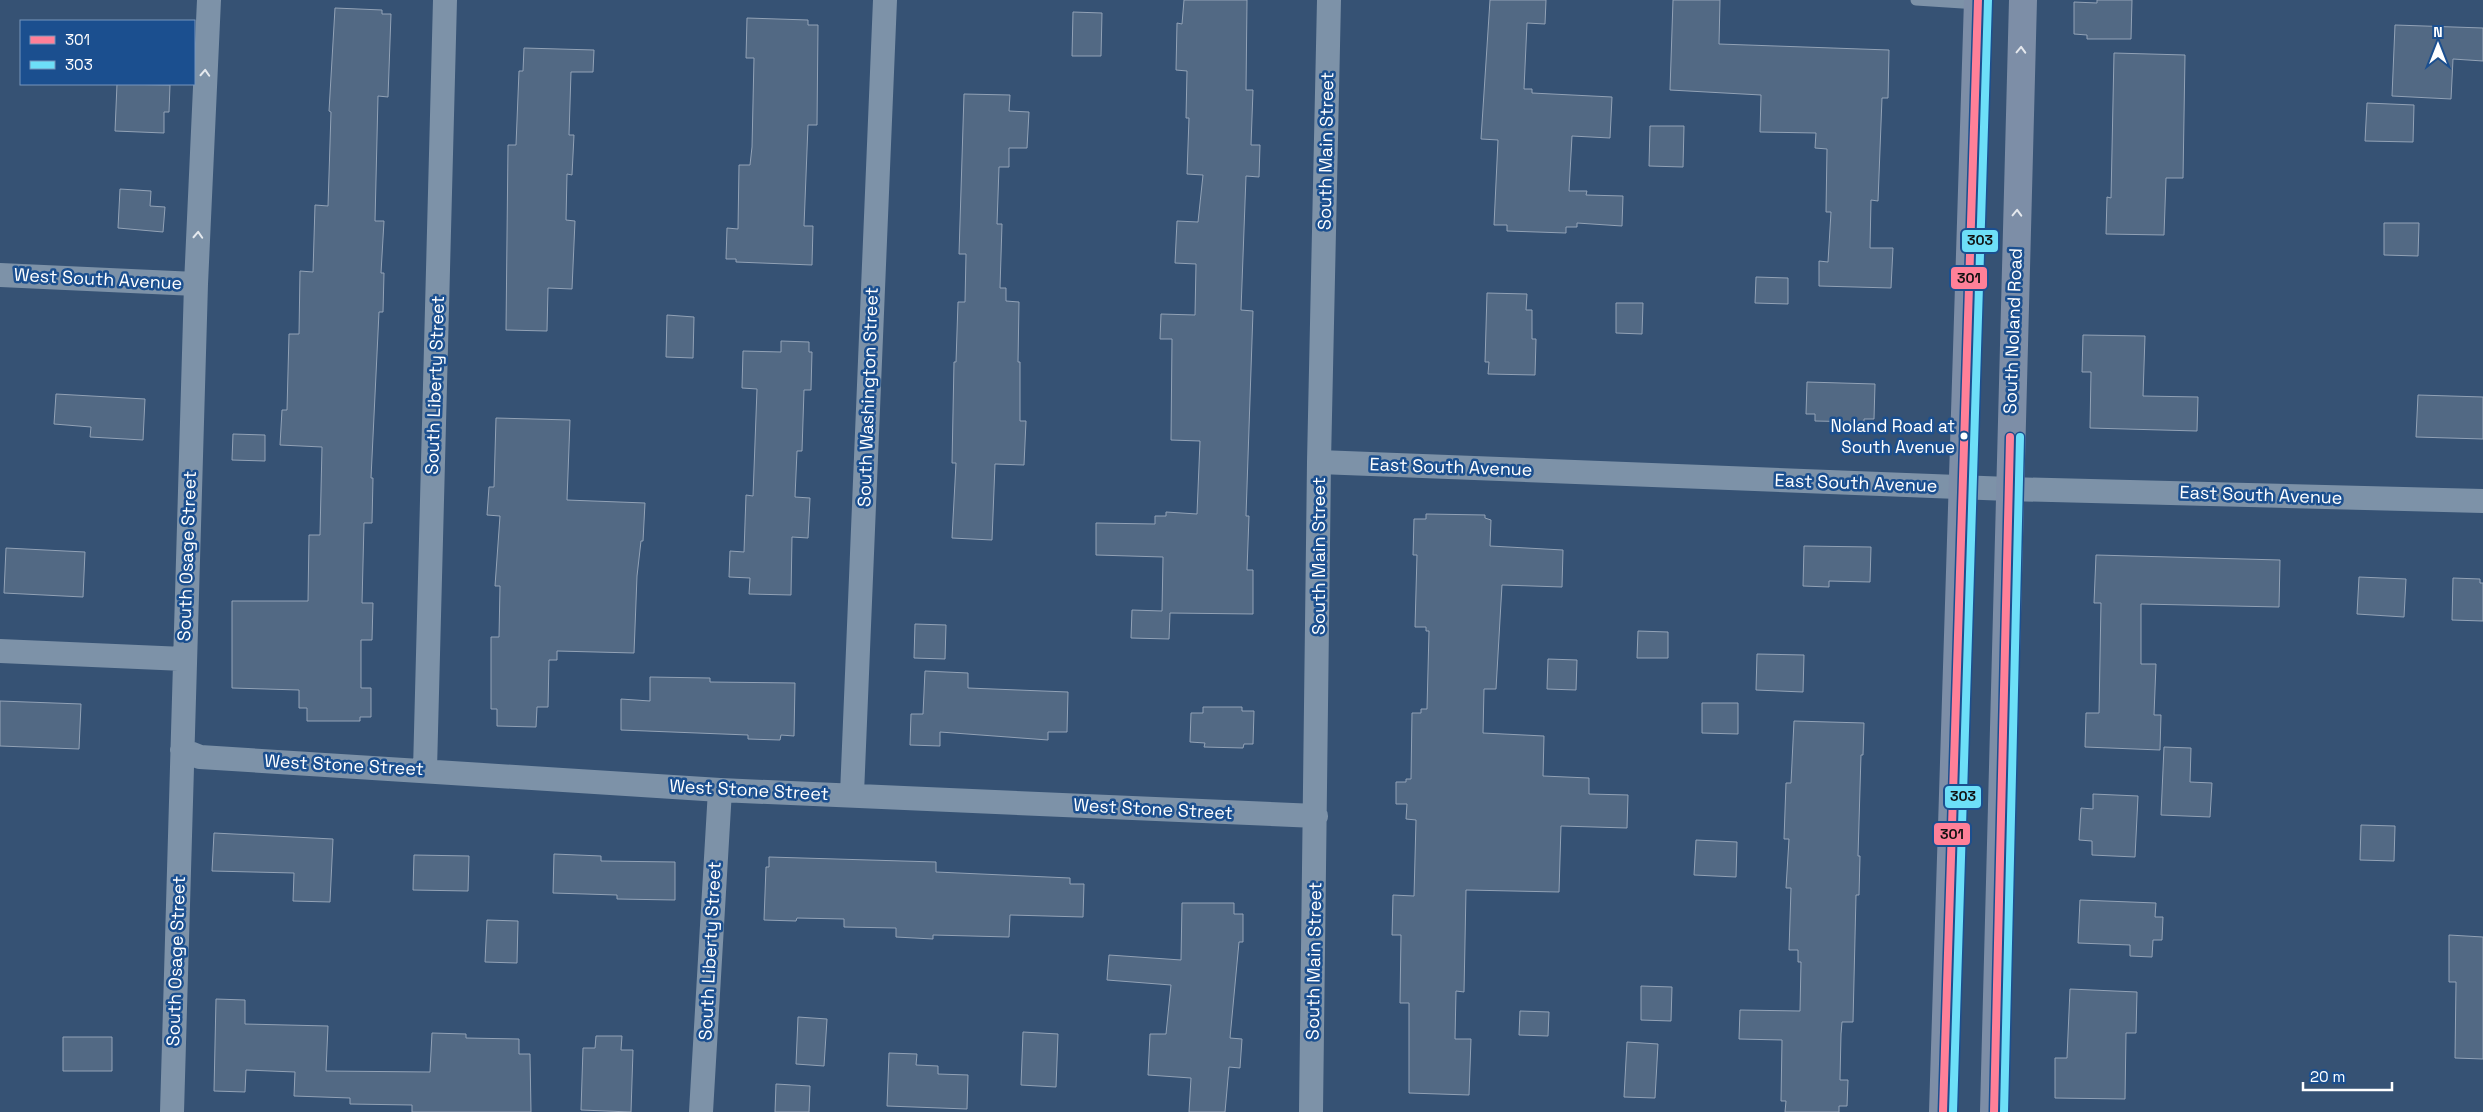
<svg xmlns="http://www.w3.org/2000/svg" width="2483" height="1112" viewBox="0 0 2483 1112" font-family="'Space Grotesk',sans-serif">
  <rect width="100%" height="100%" fill="#365274"/>
  <!-- building -->
  <path fill="#526984" stroke="#92a2b6" d="M1184 0H1247L1246 90H1253L1251 145H1260L1259 177 1246 176 1241 310 1253 311 1246 516H1249L1247 570H1253V614L1170 613 1169 639 1131 638 1132 610 1162 611 1163 557 1096 555V523L1155 524V516H1166V512L1197 514 1200 441 1171 440 1172 339H1160L1161 314 1195 315 1196 264 1175 263 1177 221 1198 222 1203 175 1187 174 1189 118H1186L1187 71 1176 70 1177 23 1182 24Z
    M1490 0H1546L1545 24 1527 23 1524 89H1532V93L1612 97 1610 138 1572 136 1569 191H1587L1586 195 1623 196 1622 226 1577 223V227H1566V233L1507 231V225H1494L1498 140 1481 139Z
    M1673 0H1720L1719 44 1889 50 1888 98H1882L1878 201 1871 200 1870 248H1893L1891 288 1819 286V261L1828 262 1831 212H1826L1827 149 1815 148 1816 133 1760 132 1761 95 1670 90Z
    M2097 0H2132L2131 39H2087V35L2074 34V2L2097 3Z
    M335 8 382 10V14H391L388 97 378 96 375 221H384L381 273H384L383 312H379L371 478H373L372 523H364L362 603H373L372 640H361V688H371V717H360V721H307V708H299V690L232 688V601H308L309 535H320L322 447 280 445 282 410H287L289 334H299L300 271 313 272 315 205 328 206 331 112 329 111Z
    M1073 12 1102 13 1101 56H1072Z
    M747 18 808 20V25H818L817 125H808L804 226H813L812 265 736 262V259H726L727 228 738 229 739 165H750L752 147 754 58H746Z
    M2395 25 2483 28V61L2453 59 2451 99 2392 96Z
    M524 48 594 50 593 72H571L569 135H574L572 175 567 174 566 220 575 221 572 289 548 288 547 331 506 330 508 145H516L519 71H523Z
    M2114 53 2185 55 2183 178H2166L2164 235 2106 234 2107 197 2111 198Z
    M117 84 170 85 169 112H164V133L115 131Z
    M964 94 1010 95 1009 111 1029 112 1027 148H1009V167H999L997 224H1002L1000 288H1006V301L1019 302 1018 362H1020V421H1026L1024 465 995 464 992 540 952 538 956 463H952L954 362H956L958 302H965L966 254H959Z
    M2367 103 2414 105 2413 142 2365 141Z
    M1650 126H1684L1683 167 1649 166Z
    M120 189 151 191 150 206 165 207 163 232 118 228Z
    M2384 223H2419L2418 256 2384 255Z
    M1756 277 1788 278V304L1755 303Z
    M1487 293 1527 294 1526 310H1532V339H1536L1535 375 1488 374 1489 362H1485Z
    M1616 303H1643L1642 334 1616 333Z
    M667 315 694 317 693 358 666 357Z
    M2083 335 2145 336 2143 396 2198 397 2197 431 2090 428 2091 372H2082Z
    M781 341 809 342V352H812L811 390H804L802 451H797L795 497 810 498 808 538 792 537 791 595 749 594 750 578 729 577 730 551 744 552 746 495 753 496 757 389 742 388 743 351 781 352Z
    M1807 382 1875 384 1874 419H1864V422L1815 421V414H1806Z
    M56 394 145 399 143 440 90 437 91 427 54 424Z
    M2418 395 2483 397V439L2416 437Z
    M496 418 570 420 567 500 645 503 643 541H641L637 576 634 653 557 651V660H549L548 707H537L536 727 497 726V709H491V637H499L500 586H495L500 516 487 515 489 487H494Z
    M233 434 265 435V461L232 460Z
    M1426 514 1485 515V518L1491 520 1490 546 1563 550 1562 587 1502 585 1496 689H1484L1483 733 1544 736 1543 776 1589 778V794L1628 795 1627 828 1561 826 1559 892 1466 890 1464 992 1456 991 1455 1039H1471L1469 1095 1409 1093V1003H1400L1401 935H1392L1393 895 1414 896 1416 820 1406 819 1407 804H1396V782H1406V779H1411L1412 713H1421V709H1427L1429 631H1426V627H1415L1417 555H1413L1414 519H1426Z
    M1804 546 1871 547 1870 582 1829 581V587L1803 586Z
    M6 548 85 552 83 597 4 593Z
    M2096 555 2280 560 2279 607 2141 604V664H2156L2154 715H2161L2160 750 2085 747 2086 713H2099L2101 603H2094Z
    M2359 577 2406 579 2404 617 2357 614Z
    M2453 578 2480 579V583H2483V621L2452 620Z
    M915 624 946 625 945 659 914 658Z
    M1638 631 1668 632V658H1637Z
    M1757 654 1804 655 1803 692 1756 690Z
    M1548 659 1577 660 1576 690 1547 689Z
    M925 671 968 673V688L1068 692 1067 732H1048V740L940 732V746L910 745 911 714H923Z
    M650 677 710 678V682L795 683 794 736 781 735 780 740 748 739V735L621 730V699L650 701Z
    M0 701 81 704 79 749 0 746Z
    M1702 703H1738V734L1702 733Z
    M1203 707H1242V711H1254L1253 744H1244L1243 748 1204 747 1205 743 1190 742 1191 713H1203Z
    M1794 721 1864 723 1863 755H1861L1858 856H1860L1859 895H1856L1853 1022H1842L1841 1034 1840 1080H1848L1847 1106H1839V1112H1785L1786 1101H1781L1782 1040 1739 1039 1740 1010 1800 1011 1801 962H1798V950H1789L1791 888H1786L1789 839H1784L1786 783H1791Z
    M2164 747 2191 748 2190 782 2212 783 2210 817 2161 815Z
    M2093 794 2138 796 2135 857 2092 855V841L2079 840 2081 808 2093 809Z
    M2361 825 2395 826 2394 861 2360 860Z
    M214 833 333 839 330 902 293 901 294 873 212 871Z
    M1696 840 1737 842 1736 877 1694 875Z
    M554 854 601 856V861L675 862V900L617 899V895L553 893Z
    M414 855 469 856 468 891 413 890Z
    M769 857 936 862V872L1070 878V884H1084L1083 917 1010 915 1009 937 933 935V939L896 937V928L844 927V919L797 918 796 921 764 920 766 867H769Z
    M2080 900 2156 903 2155 917H2163L2162 940H2153L2152 957 2130 956V945L2078 943Z
    M1182 903H1234V914H1243V942H1239L1230 1038 1242 1039 1240 1068 1229 1067 1225 1112H1189L1191 1078 1148 1075 1150 1034H1166L1171 985 1107 980 1109 955 1181 960Z
    M487 920 518 921 517 963 485 962Z
    M2449 935 2483 937V1059L2455 1058 2456 982H2449Z
    M1641 986 1672 987 1671 1021 1641 1020Z
    M2070 989 2137 992 2136 1033H2126L2125 1099 2055 1098V1058H2067Z
    M216 999 245 1000V1024L328 1026 326 1071 430 1072 432 1033 466 1034V1038L519 1039V1054H530L531 1112H412V1105L350 1104V1098L294 1096 295 1072 246 1070 245 1092 214 1091Z
    M1520 1011 1549 1012 1548 1036 1519 1035Z
    M798 1017 827 1019 824 1066 796 1064Z
    M1023 1032 1058 1034 1056 1087 1021 1085Z
    M596 1036H622L621 1050H633L631 1112 581 1110 583 1048H595Z
    M63 1037H112V1071H63Z
    M1627 1042 1658 1044 1655 1098 1624 1097Z
    M889 1053 917 1054 916 1065 938 1066V1074L968 1075 967 1109 887 1106Z
    M776 1084 810 1086 809 1112H775Z"/>
  <g fill="none" stroke-linecap="round" stroke-linejoin="round">
    <!-- lane -->
    <path stroke="#7d92a8" stroke-width="11" d="M1916 0 1978 4"/>
    <!-- street -->
    <path stroke="#7d92a8" stroke-width="24" d="M0 275 196 284
      M1319 462 2009 489 2483 501
      M0 651 184 659
      M182 750 200 757 720 790 1316 816
      M425 770 445 0
      M852 794 885 0
      M172 1112 196 284 209 0
      M701 1112 720 790
      M1311 1112 1319 462 1329 0"/>
    <!-- primary -->
    <path stroke="#7d8ea7" stroke-width="28" d="M1943 1112 1978 0
      M1994 1112 2023 0"/>
    <!-- bus-1 casing -->
    <g stroke="#1b4f8f" stroke-width="11">
      <path id="bus-1" d="M1943 1112 1978 0
        M1994 1112 2010 437"/>
    </g>
    <!-- bus-2 casing -->
    <g stroke="#1b4f8f" stroke-width="11">
      <path id="bus-2" d="M1953 1112 1988 0
        M2004 1112 2020 437"/>
    </g>
    <!-- bus-1 -->
    <use href="#bus-1" stroke="#ff8098" stroke-width="8"/>
    <!-- bus-2 -->
    <use href="#bus-2" stroke="#6ddff8" stroke-width="8"/>
  </g>
  <!-- one-way arrows -->
  <defs><path id="oneway-chevron" d="M-2-3.5L2.5 0L-2 3.5" fill="none" stroke-width="1.6" stroke-linecap="round" stroke-linejoin="round" transform="scale(1.25)"/></defs>
  <g stroke="#e5e8ed">
    <use href="#oneway-chevron" transform="translate(2021 50) rotate(-88)"/>
    <use href="#oneway-chevron" transform="translate(2017 213) rotate(-88)"/>
  </g>
  <g stroke="#e5e9ee">
    <use href="#oneway-chevron" transform="translate(205 73) rotate(-87)"/>
    <use href="#oneway-chevron" transform="translate(198 235) rotate(-87)"/>
  </g>
  <!-- markers -->
  <circle fill="#fff" stroke="#1b4f8f" stroke-width="2" cx="1964" cy="436" r="4.5"/>
  <g text-anchor="middle" stroke-width="5" stroke-linejoin="round" paint-order="stroke">
    <!-- bus labels -->
    <g font-size="17" fill="#fff" stroke="#1b4f8f" text-anchor="end">
      <text x="1955" y="432">Noland Road at<tspan x="1955" dy="21">South Avenue</tspan></text>
    </g>
    <!-- street labels -->
    <g font-size="18" fill="#fff" stroke="#1b4f8f">
      <text transform="translate(1326 151) rotate(-89)" y="6">South Main Street</text>
      <text transform="translate(98 279) rotate(3)" y="6">West South Avenue</text>
      <text transform="translate(2013 331) rotate(-88)" y="6">South Noland Road</text>
      <text transform="translate(435 385) rotate(-88)" y="6">South Liberty Street</text>
      <text transform="translate(868 397) rotate(-88)" y="6">South Washington Street</text>
      <text transform="translate(1451 467) rotate(2)" y="6">East South Avenue</text>
      <text transform="translate(1856 483) rotate(2)" y="6">East South Avenue</text>
      <text transform="translate(2261 495) rotate(2)" y="6">East South Avenue</text>
      <text transform="translate(187 556) rotate(-88)" y="6">South Osage Street</text>
      <text transform="translate(1319 556) rotate(-90)" y="6">South Main Street</text>
      <text transform="translate(344 765) rotate(3)" y="6">West Stone Street</text>
      <text transform="translate(749 790) rotate(3)" y="6">West Stone Street</text>
      <text transform="translate(1153 809) rotate(3)" y="6">West Stone Street</text>
      <text transform="translate(710 951) rotate(-87)" y="6">South Liberty Street</text>
      <text transform="translate(176 961) rotate(-88)" y="6">South Osage Street</text>
      <text transform="translate(1314 961) rotate(-89)" y="6">South Main Street</text>
    </g>
  </g>
  <g stroke="#1b4f8f" stroke-width="2">
    <rect x="1961" y="229" width="38" height="24" rx="5" fill="#6ddff8"/>
    <rect x="1950" y="266" width="38" height="24" rx="5" fill="#ff8098"/>
    <rect x="1944" y="785" width="38" height="24" rx="5" fill="#6ddff8"/>
    <rect x="1933" y="822" width="38" height="24" rx="5" fill="#ff8098"/>
  </g>
  <g font-size="14" text-anchor="middle" font-weight="bold" fill="#111">
    <text x="1980" y="245">303</text>
    <text x="1969" y="283">301</text>
    <text x="1963" y="801">303</text>
    <text x="1952" y="839">301</text>
  </g>
  <!-- legend -->
  <rect x="20" y="20" width="175" height="65" fill="#1b4f8f" stroke="#7695bc"/>
  <rect x="30" y="36" width="25" height="8" fill="#ff8098" stroke="#7695bc"/>
  <text x="65" y="45" font-size="15" fill="#ffffff">301</text>
  <rect x="30" y="61" width="25" height="8" fill="#6ddff8" stroke="#7695bc"/>
  <text x="65" y="70" font-size="15" fill="#ffffff">303</text>
  <!-- north arrow -->
  <g transform="translate(2438 45)" stroke="#1b4f8f" stroke-width="4" paint-order="stroke">
  <path d="M0-4L9 19L0 12L-9 19Z" fill="#ffffff"/>
  <text y="-8" font-size="14" font-weight="bold" text-anchor="middle" fill="#ffffff">N</text>
  </g>
  <!-- scale -->
  <path d="M2303 1082v8h89v-8" fill="none" stroke="#ffffff" stroke-width="2.5"/>
  <text x="2310" y="1082" font-size="15" fill="#ffffff" stroke="#1b4f8f" stroke-width="4" paint-order="stroke">20 m</text>
</svg>
